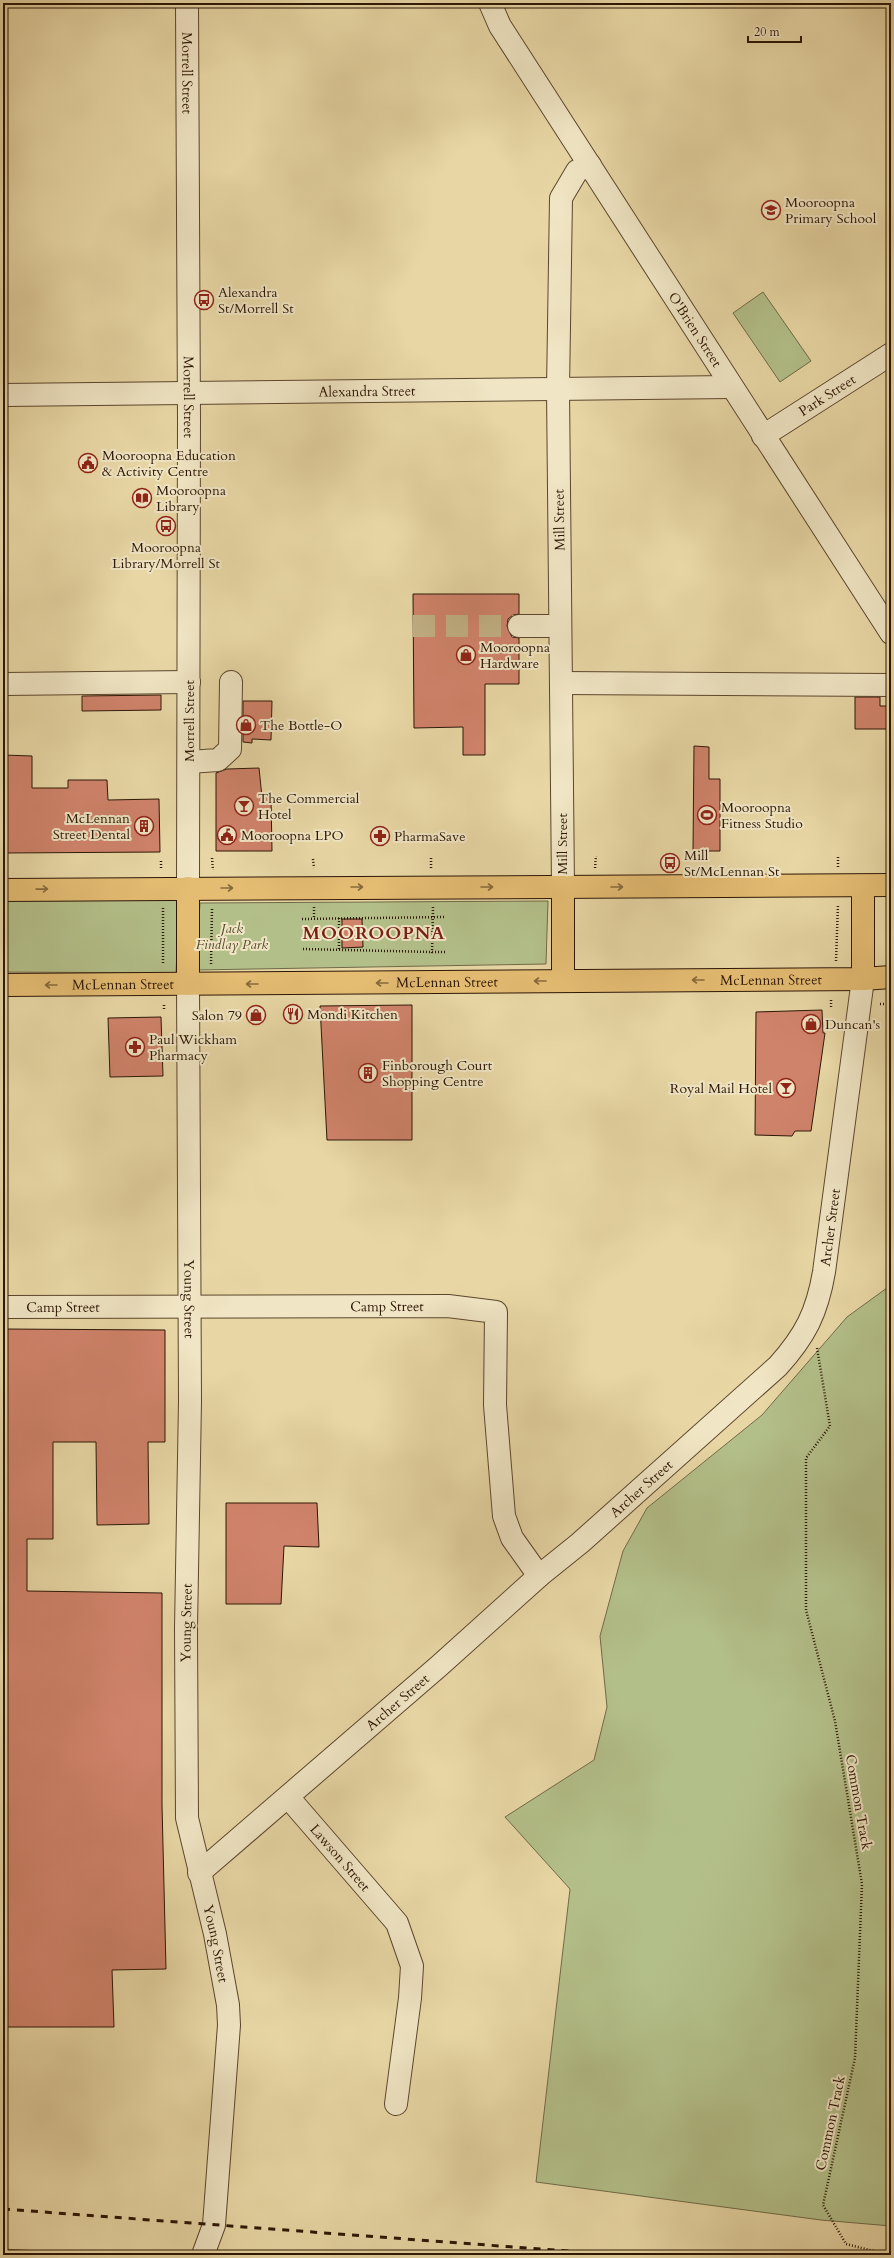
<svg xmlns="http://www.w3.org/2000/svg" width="894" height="2258" viewBox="0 0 894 2258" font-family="Cardo,serif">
  <rect width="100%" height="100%" fill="#e8d7a5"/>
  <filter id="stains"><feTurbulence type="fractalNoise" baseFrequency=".005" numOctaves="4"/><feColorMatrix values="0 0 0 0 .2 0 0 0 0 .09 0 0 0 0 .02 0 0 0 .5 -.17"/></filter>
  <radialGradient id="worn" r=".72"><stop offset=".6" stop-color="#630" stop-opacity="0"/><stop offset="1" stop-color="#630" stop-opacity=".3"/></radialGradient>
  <!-- green -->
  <path fill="#b3bf89" stroke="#706a47" d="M763 292 811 361 780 382 733 313Z
    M179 900 176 973 3 972V901Z
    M548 901 546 964 196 970 200 903Z
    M891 1285V2226L821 2220 536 2182 570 1889 505 1817 594 1760 607 1707 600 1636 623 1551 647 1508 762 1415 847 1317Z
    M3 2249 113 2255H3Z"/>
  <!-- building -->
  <path fill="#d0836b" stroke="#2c1605" d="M413 594H519V614L513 615 508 619 507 626 512 637 519 638V684H485V755H463V727L414 728Z
    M161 695V710L82 711V696Z
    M855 697H880V706H891V729H855Z
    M243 701H272L271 740 252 739V743L243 742Z
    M694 746 709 747V779H720V851H693Z
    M3 755 32 756V788H68V780H107L108 800 159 799 160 852 3 853Z
    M259 768 262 797H271L272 851H216V773L227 769Z
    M342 919H362L363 947 342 948Z
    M412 1005V1140H327L320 1006Z
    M822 1010 823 1033H825L811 1131H795L792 1136 755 1135 756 1012Z
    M161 1017 163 1076 110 1077 108 1018Z
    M3 1329 165 1330V1442H148L149 1524 97 1525 96 1442H53V1539H27V1591L162 1593V1805L166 1969 112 1970 114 2027H3Z
    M226 1503H317L319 1547 284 1546 281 1604H226Z"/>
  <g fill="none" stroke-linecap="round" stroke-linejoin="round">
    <!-- minor-tunnel -->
    <path stroke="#c2b085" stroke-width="22" stroke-dasharray="22 11" stroke-linecap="butt" d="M413 626H519"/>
    <!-- minor casing -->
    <g stroke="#5b462d" stroke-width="24">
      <g id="minor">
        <path id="s1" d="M187 3 189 420 188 888"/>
        <path id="s2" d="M490 3 500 26 891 633"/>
        <path id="s3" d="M3 395 731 387"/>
        <path id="s4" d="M763 436 891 354"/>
        <path d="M519 626H560"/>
        <path d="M561 683 891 685"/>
        <path d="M3 684 189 682"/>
        <path d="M189 762 218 760 230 749 231 682"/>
        <path d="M563 887 558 390 561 198 577 171 590 165"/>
        <path id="s5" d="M188 984 190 1401 186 1628 187 1818 215 1934 228 2005 229 2025 214 2225 203 2255"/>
        <path id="s6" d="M3 1307 448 1306 496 1312 495 1405 504 1516 512 1538 539 1576"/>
        <path id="s7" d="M288 1797 397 1923 412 1966 410 1998 396 2104"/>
        <path id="s8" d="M199 1873 439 1666 539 1576 580 1543 778 1366C805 1336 817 1313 824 1272L863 979"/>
      </g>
    </g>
    <!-- highway casing -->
    <g stroke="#2c1605" stroke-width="24">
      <g id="highway">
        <path d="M3 890 891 885"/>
        <path d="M863 979V886"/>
        <path d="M563 981V887"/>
        <path d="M188 984V888"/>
        <path id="s9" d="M3 985 863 979 891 977"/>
      </g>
    </g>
    <!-- path -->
    <path stroke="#2c1605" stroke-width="2.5" stroke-dasharray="1 2" stroke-linecap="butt" d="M838 857V867
      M212 858 213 870
      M431 858V868
      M313 859 314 868
      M161 861V869
      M595 868 596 856
      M314 907V919
      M433 907 432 952H445
      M163 908V965
      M339 918V950
      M302 919 445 917
      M303 949 432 952
      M836 961 838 904
      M211 964 212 909
      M880 1004H891
      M831 1007V998
      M164 1009V1004
      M817 1348 830 1426 806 1458V1610L835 1721 862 1884 855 2058 823 2205 846 2244 890 2255"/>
    <!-- minor -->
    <use href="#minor" stroke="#f0e5c4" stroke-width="22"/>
    <!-- highway -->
    <use href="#highway" stroke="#e4bc72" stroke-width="22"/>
    <!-- rail -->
    <path stroke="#2c1605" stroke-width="3" stroke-dasharray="7 7" stroke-linecap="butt" d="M3 2209 621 2255"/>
  </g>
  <!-- one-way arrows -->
  <defs><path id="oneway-shaft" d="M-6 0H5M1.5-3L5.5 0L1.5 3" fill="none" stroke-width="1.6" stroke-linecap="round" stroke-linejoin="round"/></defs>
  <g stroke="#88693c">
    <use href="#oneway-shaft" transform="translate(357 887)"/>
    <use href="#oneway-shaft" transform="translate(487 887)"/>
    <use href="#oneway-shaft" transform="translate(617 887)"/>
    <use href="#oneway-shaft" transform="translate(227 888)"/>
    <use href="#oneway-shaft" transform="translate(42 889) rotate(-1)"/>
    <use href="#oneway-shaft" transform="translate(698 980) rotate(180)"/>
    <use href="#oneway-shaft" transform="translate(540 981) rotate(180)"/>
    <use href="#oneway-shaft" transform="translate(382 983) rotate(180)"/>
    <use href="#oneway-shaft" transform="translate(252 984) rotate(180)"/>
    <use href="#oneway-shaft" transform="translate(51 985) rotate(180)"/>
  </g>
  <!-- icons -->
  <defs>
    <g id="school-ring" transform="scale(1)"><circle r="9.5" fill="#f0e5c4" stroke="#8f2418" stroke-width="1.5"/><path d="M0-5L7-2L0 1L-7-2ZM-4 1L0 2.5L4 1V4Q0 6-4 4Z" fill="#8f2418"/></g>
    <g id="bus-ring" transform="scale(1)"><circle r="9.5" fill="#f0e5c4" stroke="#8f2418" stroke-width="1.5"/><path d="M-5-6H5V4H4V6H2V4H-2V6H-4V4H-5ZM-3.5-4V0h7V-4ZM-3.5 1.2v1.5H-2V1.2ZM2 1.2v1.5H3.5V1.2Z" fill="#8f2418"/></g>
    <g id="civic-ring" transform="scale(1)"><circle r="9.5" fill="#f0e5c4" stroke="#8f2418" stroke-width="1.5"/><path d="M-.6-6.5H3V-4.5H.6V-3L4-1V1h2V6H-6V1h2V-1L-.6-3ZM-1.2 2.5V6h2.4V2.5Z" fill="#8f2418"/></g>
    <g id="library-ring" transform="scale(1)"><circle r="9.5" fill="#f0e5c4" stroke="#8f2418" stroke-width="1.5"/><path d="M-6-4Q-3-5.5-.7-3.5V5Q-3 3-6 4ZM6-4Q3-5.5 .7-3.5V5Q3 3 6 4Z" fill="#8f2418"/></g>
    <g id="shop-ring" transform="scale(1)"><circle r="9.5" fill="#f0e5c4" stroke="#8f2418" stroke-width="1.5"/><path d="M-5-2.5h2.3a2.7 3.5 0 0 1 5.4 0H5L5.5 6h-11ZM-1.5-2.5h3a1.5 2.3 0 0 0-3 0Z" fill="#8f2418"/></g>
    <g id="bar-ring" transform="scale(1)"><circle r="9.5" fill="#f0e5c4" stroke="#8f2418" stroke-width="1.5"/><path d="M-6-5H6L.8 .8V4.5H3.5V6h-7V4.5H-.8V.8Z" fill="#8f2418"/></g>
    <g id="stadium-ring" transform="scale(1)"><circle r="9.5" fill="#f0e5c4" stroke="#8f2418" stroke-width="1.5"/><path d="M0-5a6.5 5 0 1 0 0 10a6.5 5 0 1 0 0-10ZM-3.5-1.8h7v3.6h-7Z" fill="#8f2418"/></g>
    <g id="building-ring" transform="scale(1)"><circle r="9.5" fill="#f0e5c4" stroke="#8f2418" stroke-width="1.5"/><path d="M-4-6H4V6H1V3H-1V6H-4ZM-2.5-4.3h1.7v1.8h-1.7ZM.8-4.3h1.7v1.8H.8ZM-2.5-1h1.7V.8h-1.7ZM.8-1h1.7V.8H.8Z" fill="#8f2418"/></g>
    <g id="pharmacy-ring" transform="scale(1)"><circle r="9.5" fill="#f0e5c4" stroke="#8f2418" stroke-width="1.5"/><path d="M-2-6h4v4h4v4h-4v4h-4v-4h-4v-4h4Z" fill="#8f2418"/></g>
    <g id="restaurant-ring" transform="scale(1)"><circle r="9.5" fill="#f0e5c4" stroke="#8f2418" stroke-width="1.5"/><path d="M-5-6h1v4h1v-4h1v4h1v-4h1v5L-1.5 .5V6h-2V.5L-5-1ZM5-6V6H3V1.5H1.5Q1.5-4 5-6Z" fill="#8f2418"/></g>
  </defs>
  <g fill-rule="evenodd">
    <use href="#school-ring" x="771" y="210"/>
    <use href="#bus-ring" x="204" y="300"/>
    <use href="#civic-ring" x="88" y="463"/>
    <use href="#library-ring" x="142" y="498"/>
    <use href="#bus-ring" x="166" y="526"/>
    <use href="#shop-ring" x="466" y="655"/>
    <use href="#shop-ring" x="246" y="725"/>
    <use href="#bar-ring" x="244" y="806"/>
    <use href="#stadium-ring" x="707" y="815"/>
    <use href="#building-ring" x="144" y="826"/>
    <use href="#civic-ring" x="227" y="835"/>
    <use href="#pharmacy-ring" x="380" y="836"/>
    <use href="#bus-ring" x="670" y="863"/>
    <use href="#restaurant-ring" x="293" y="1014"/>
    <use href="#shop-ring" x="256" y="1015"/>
    <use href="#shop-ring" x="811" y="1024"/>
    <use href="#pharmacy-ring" x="135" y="1047"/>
    <use href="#building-ring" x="368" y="1073"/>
    <use href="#bar-ring" x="786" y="1088"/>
  </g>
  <g text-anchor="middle" stroke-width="4" stroke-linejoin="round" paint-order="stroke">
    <!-- street labels -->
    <g font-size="14" fill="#2c1605" stroke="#f0e5c4">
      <text dy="5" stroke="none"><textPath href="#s1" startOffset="70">Morrell Street</textPath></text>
      <text dy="5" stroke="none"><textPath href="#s2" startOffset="386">O'Brien Street</textPath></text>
      <text dy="5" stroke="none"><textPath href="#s3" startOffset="364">Alexandra Street</textPath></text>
      <text dy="5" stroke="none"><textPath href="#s4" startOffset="76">Park Street</textPath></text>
      <text dy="5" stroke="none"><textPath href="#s1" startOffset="394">Morrell Street</textPath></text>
      <text transform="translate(559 520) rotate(-91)" y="5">Mill Street</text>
      <text transform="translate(189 721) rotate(-90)" y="5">Morrell Street</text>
      <text transform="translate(562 844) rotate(-90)" y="5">Mill Street</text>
      <text dy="5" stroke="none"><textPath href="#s9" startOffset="768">McLennan Street</textPath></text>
      <text dy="5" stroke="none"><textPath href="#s9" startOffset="444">McLennan Street</textPath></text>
      <text dy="5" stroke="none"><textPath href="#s9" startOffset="120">McLennan Street</textPath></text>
      <text dy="5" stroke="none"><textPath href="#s8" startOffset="921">Archer Street</textPath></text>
      <text dy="5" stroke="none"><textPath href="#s5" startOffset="315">Young Street</textPath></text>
      <text dy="5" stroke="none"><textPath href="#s6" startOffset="384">Camp Street</textPath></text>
      <text dy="5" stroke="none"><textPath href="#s6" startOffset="60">Camp Street</textPath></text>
      <text dy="5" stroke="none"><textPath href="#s8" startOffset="586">Archer Street</textPath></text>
      <text transform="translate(186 1623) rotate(-89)" y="5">Young Street</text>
      <text dy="5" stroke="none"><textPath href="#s8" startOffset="262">Archer Street</textPath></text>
      <text transform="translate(859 1802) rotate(80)" y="5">Common Track</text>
      <text dy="5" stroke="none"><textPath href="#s7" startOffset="80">Lawson Street</textPath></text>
      <text dy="5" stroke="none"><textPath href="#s5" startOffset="963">Young Street</textPath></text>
      <text transform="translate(830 2123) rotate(-78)" y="5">Common Track</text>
    </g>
    <!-- poi labels -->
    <g font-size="14" fill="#2c1605" stroke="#f0e5c4" text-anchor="start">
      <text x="785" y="207">Mooroopna<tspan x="785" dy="16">Primary School</tspan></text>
      <text x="218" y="297">Alexandra<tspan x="218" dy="16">St/Morrell St</tspan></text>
      <text x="102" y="460">Mooroopna Education<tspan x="102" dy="16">&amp; Activity Centre</tspan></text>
      <text x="156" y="495">Mooroopna<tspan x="156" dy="16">Library</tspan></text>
      <text x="166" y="552" text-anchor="middle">Mooroopna<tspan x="166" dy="16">Library/Morrell St</tspan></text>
      <text x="480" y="652">Mooroopna<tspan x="480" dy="16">Hardware</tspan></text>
      <text x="260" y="730">The Bottle-O</text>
      <text x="258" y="803">The Commercial<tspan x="258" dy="16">Hotel</tspan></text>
      <text x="721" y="812">Mooroopna<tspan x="721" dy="16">Fitness Studio</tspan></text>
      <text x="130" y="823" text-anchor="end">McLennan<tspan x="130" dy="16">Street Dental</tspan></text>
      <text x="241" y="840">Mooroopna LPO</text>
      <text x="394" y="841">PharmaSave</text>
      <text x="684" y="860">Mill<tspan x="684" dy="16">St/McLennan St</tspan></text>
      <text x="307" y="1019">Mondi Kitchen</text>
      <text x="242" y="1020" text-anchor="end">Salon 79</text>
      <text x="825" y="1029">Duncan's</text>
      <text x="149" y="1044">Paul Wickham<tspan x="149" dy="16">Pharmacy</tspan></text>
      <text x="382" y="1070">Finborough Court<tspan x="382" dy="16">Shopping Centre</tspan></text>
      <text x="772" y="1093" text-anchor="end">Royal Mail Hotel</text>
    </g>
    <!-- park labels -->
    <g font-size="14" font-style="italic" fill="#54492d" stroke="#f0e5c4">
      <text x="232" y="933">Jack<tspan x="232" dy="16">Findlay Park</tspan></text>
    </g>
    <!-- district labels -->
    <g font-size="18" font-weight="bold" letter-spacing="1" fill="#7a1f14" stroke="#f0e5c4">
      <text x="374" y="939">MOOROOPNA</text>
    </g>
  </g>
  <!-- margin -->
  <rect width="894" height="2258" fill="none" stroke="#e8d7a5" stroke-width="16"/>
  <rect x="4" y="4" width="886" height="2250" fill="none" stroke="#2c1605" stroke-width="2"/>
  <rect x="8" y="8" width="878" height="2242" fill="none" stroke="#2c1605"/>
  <!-- scale -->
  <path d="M748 36v6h53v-6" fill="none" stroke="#2c1605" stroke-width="2"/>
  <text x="754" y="36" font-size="12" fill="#2c1605" stroke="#f0e5c4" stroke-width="3" paint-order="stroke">20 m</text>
  <rect width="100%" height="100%" filter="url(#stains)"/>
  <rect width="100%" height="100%" fill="url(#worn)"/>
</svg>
